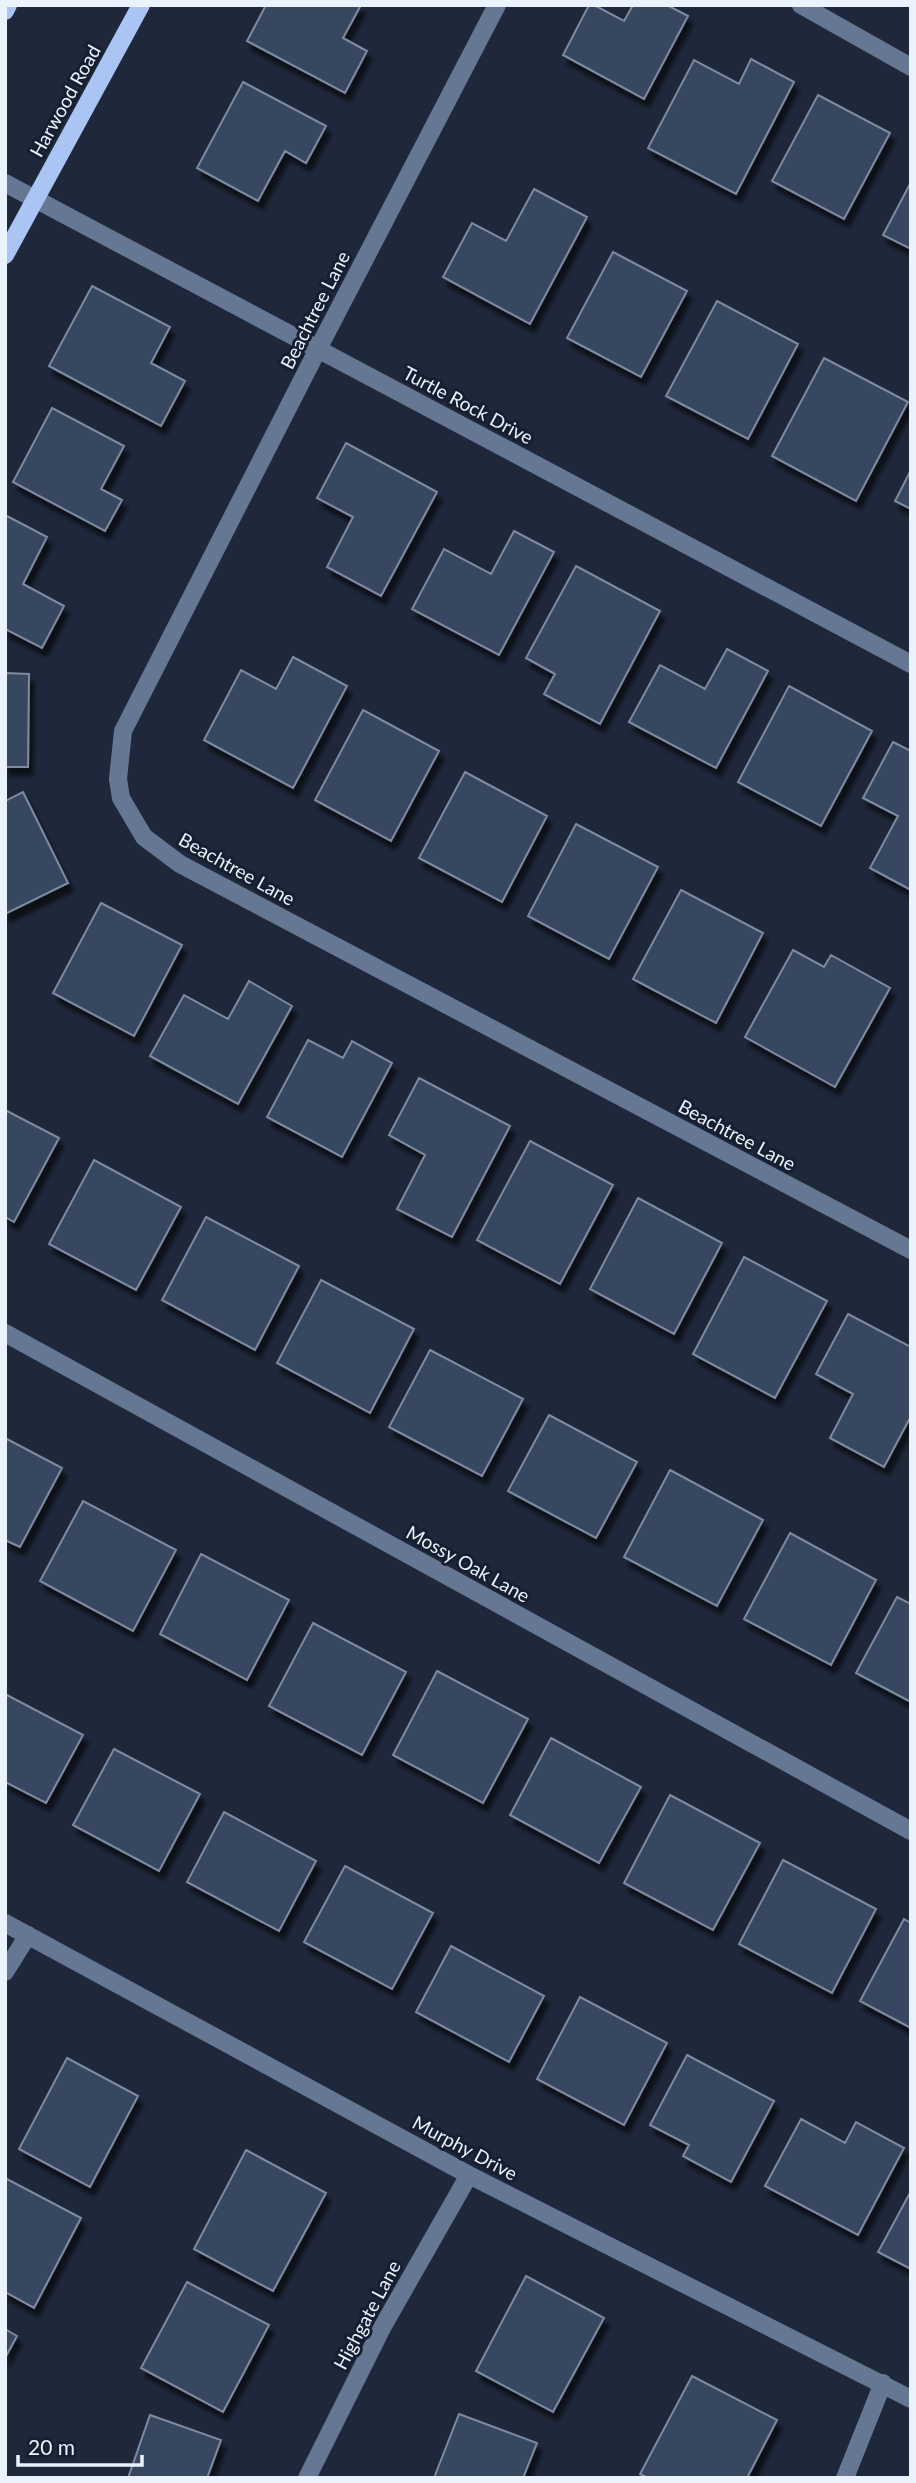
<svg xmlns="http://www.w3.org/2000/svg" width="916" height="2483" viewBox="0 0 916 2483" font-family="Lato,sans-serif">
  <defs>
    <filter id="shadow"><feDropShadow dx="4.5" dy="8" stdDeviation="2" flood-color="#0009"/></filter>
  </defs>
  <rect width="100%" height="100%" fill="#1e283a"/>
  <!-- building -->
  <path fill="#394760" stroke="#7d8aa0" stroke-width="2" filter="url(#shadow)" d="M266 5H361L343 38 367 51 345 93 247 41Z
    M589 5H594L624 21 633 5H667L688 16 644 99 563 55Z
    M751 59 794 82 736 194 648 148 694 60 739 84Z
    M243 82 326 126 306 163 285 151 258 201 197 168Z
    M818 95 890 133 844 219 772 181Z
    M911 182V249L883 235Z
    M534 189 587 217 530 324 443 277 472 223 506 241Z
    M613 252 687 291 641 377 567 338Z
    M92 286 170 327 151 363 185 381 161 426 49 366Z
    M717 301 798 344 748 439 666 396Z
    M824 358 908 402 856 501 772 456Z
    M52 408 124 446 101 489 122 500 105 531 13 482Z
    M346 443 437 492 381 596 327 567 353 517 317 498Z
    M911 470V509L895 501Z
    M5 515 47 537 23 584 64 606 42 648 5 629Z
    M514 531 554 552 499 655 412 609 444 549 491 574Z
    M576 566 660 611 600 724 544 694 555 674 526 658Z
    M727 649 768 671 716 768 629 722 660 665 705 689Z
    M293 657 347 686 293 788 204 740 241 670 276 689Z
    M5 673 29 674 28 767H5Z
    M789 686 872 731 821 826 738 782Z
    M363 710 439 751 391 841 315 800Z
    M893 742 911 751V890L870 868 898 816 863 798Z
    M465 772 547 816 502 902 419 858Z
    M23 792 68 883 5 914V801Z
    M576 824 658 867 609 959 528 916Z
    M681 890 763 933 716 1023 633 979Z
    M101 903 182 945 134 1036 53 993Z
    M793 950 824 967 831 955 890 988 835 1087 745 1037Z
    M249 981 292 1006 238 1104 150 1056 184 995 228 1019Z
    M308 1040 343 1058 352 1041 392 1063 342 1157 267 1117Z
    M419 1078 510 1126 452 1237 397 1209 425 1155 389 1135Z
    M5 1110 59 1138 14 1222 5 1217Z
    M530 1141 613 1185 560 1284 477 1240Z
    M94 1160 181 1207 136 1290 49 1244Z
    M638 1198 722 1243 674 1334 590 1289Z
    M206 1217 299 1266 255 1350 162 1300Z
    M744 1257 827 1301 775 1398 693 1354Z
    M321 1280 414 1329 370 1413 277 1363Z
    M848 1314 911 1347V1416L884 1467 830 1438 853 1394 816 1374Z
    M430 1350 523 1399 482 1476 389 1427Z
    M549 1415 637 1462 596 1538 508 1491Z
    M5 1438 62 1468 20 1547 5 1540Z
    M670 1470 763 1520 717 1606 624 1557Z
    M83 1501 176 1550 133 1631 40 1581Z
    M790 1533 876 1580 831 1665 744 1619Z
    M201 1554 289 1600 247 1680 160 1634Z
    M897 1597 911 1604V1702L856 1673Z
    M313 1623 406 1672 362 1755 269 1706Z
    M437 1671 528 1719 483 1803 393 1755Z
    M5 1694 83 1735 46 1803 5 1782Z
    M551 1738 641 1787 599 1863 510 1815Z
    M114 1749 200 1794 159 1871 73 1825Z
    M670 1795 760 1843 713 1930 624 1883Z
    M224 1812 316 1861 279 1931 187 1882Z
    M783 1860 876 1909 832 1993 739 1944Z
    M345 1866 433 1913 392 1989 304 1942Z
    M904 1919 911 1923V2028L860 2001Z
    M451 1946 544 1996 509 2062 416 2012Z
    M580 1997 667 2043 624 2125 537 2079Z
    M687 2055 774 2101 731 2182 683 2156 689 2145 650 2125Z
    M67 2058 138 2096 90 2187 19 2149Z
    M801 2119 845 2143 856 2122 904 2148 858 2235 765 2186Z
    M246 2150 326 2193 273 2291 194 2249Z
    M5 2178 81 2218 34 2308 5 2292Z
    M911 2191V2269L878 2252Z
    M526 2276 604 2318 553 2412 476 2371Z
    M187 2282 269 2325 223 2412 141 2368Z
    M5 2329 17 2336 5 2358Z
    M692 2376 777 2420 747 2478H648L640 2474Z
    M459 2414 537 2443 523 2478H434Z
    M150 2415 221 2440 207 2478H128Z"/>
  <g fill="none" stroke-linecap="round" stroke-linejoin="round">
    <!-- minor -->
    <path stroke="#667793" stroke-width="18" d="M497 5 318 349 123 731 118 779 121 798 144 837 180 864 911 1250
      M801 5 911 67
      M5 183 911 664
      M5 1333 911 1831
      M5 1923 469 2175 911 2399
      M5 1972 28 1935
      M307 2478 383 2326 469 2175
      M845 2478 883 2383"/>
    <!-- major -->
    <path stroke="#aac5f4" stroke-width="18" d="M5 11 8 5
      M5 255 141 5"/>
  </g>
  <g text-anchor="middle" stroke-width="6" stroke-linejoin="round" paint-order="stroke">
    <!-- street labels -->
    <g font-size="19" fill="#eaf2fe" stroke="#151f30">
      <text transform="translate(65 101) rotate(-61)" y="7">Harwood Road</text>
      <text transform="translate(315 310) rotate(-63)" y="7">Beachtree Lane</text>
      <text transform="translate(468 405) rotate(28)" y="7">Turtle Rock Drive</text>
      <text transform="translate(237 869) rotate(29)" y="7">Beachtree Lane</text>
      <text transform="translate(737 1135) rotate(28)" y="7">Beachtree Lane</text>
      <text transform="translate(468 1564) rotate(29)" y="7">Mossy Oak Lane</text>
      <text transform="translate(465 2148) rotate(28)" y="7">Murphy Drive</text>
      <text transform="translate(367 2315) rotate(-62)" y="7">Highgate Lane</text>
    </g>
  </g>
  <!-- border -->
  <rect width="916" height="2483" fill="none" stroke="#eaf2fe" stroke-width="14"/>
  <!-- scale -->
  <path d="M18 2455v10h124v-10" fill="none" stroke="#eaf2fe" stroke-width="3.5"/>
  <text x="28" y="2455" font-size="21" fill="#eaf2fe" stroke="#151f30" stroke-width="5" paint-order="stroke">20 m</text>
</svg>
